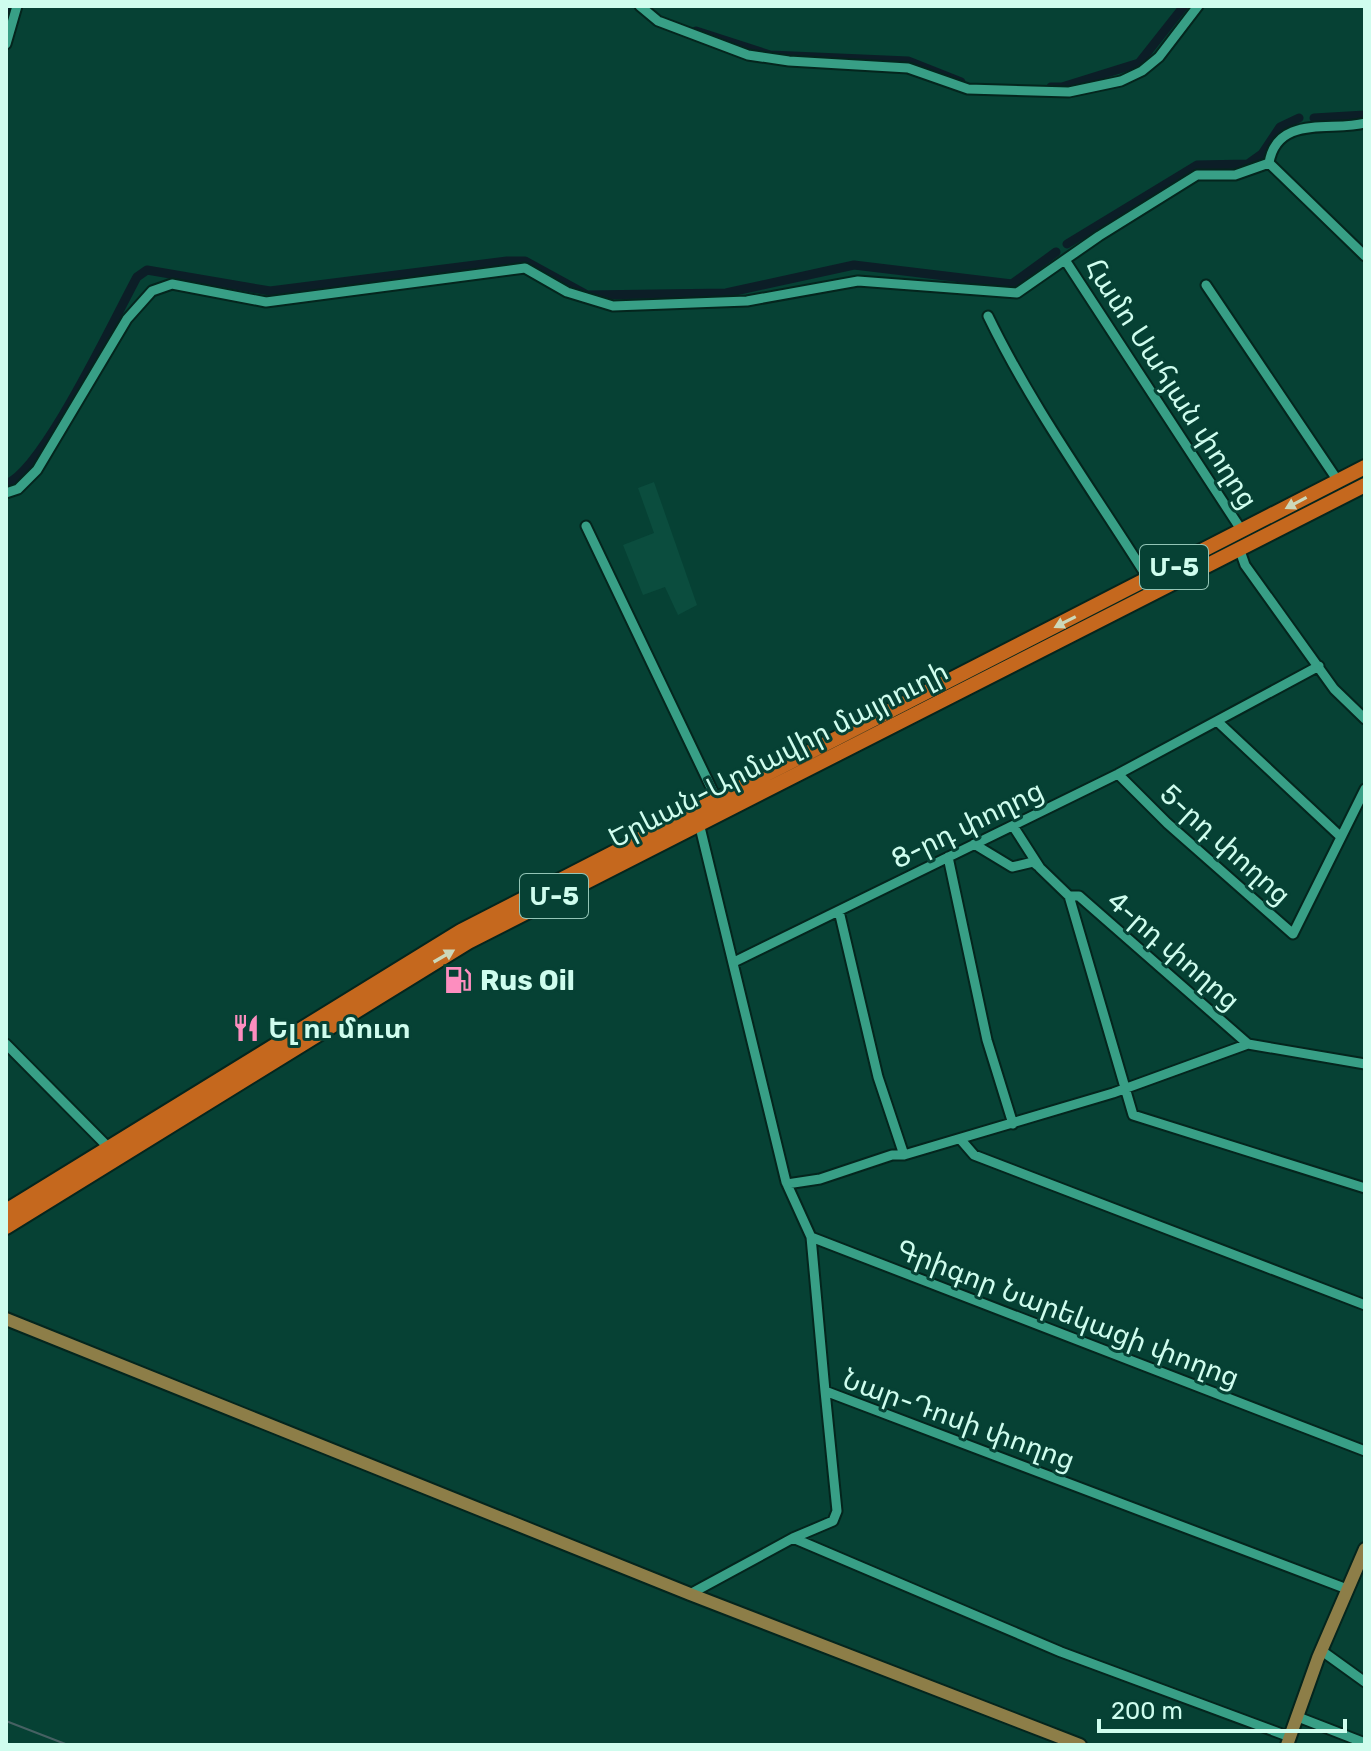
<svg xmlns="http://www.w3.org/2000/svg" width="1371" height="1751" viewBox="0 0 1371 1751" font-family="Rubik,'Noto Sans Armenian',sans-serif">
  <rect width="100%" height="100%" fill="#064134"/>
  <!-- built -->
  <path fill="#0b4d3e" d="M654 482 697 605 678 615 665 587 643 595 623 545 654 533 638 488Z"/>
  <g fill="none" stroke-linecap="round" stroke-linejoin="round">
    <!-- stream -->
    <path stroke="#466163" stroke-width="2" d="M6 1721 68 1745"/>
    <!-- canal -->
    <path stroke="#0c1e27" stroke-width="9" d="M6 25 11 6
      M696 31 770 55 908 61 961 82
      M1051 87H1062L1139 63 1184 6
      M1314 118 1365 115
      M1067 244 1197 165 1248 164 1262 154 1280 127 1299 118
      M6 484C43 471 115 317 137 277L147 270 270 291 507 261H525L587 295 726 293 854 265 1012 284 1056 252"/>
    <!-- minor casing -->
    <g stroke="#04251d" stroke-width="13">
      <path id="minor" d="M640 6 658 21 748 55 789 61 908 68 968 89 1069 92 1121 81 1142 71 1159 57 1198 6
        M6 44 17 6
        M1269 163 1365 256
        M1269 163C1277 114 1332 132 1365 123
        M1065 260 1242 531
        M1206 285 1338 481
        M988 316C1033 409 1094 492 1149 580
        M6 493 18 489 37 470 127 319 152 291 172 284 266 302 525 268 567 292 613 306 747 301 858 281 1017 293 1099 236 1197 175H1235L1269 163
        M586 526 717 800
        M1239 548 1245 565 1334 689 1365 719
        M1217 721 1341 837
        M1118 774 1167 823 1293 934 1365 789
        M699 823 786 1182 811 1237 1365 1451
        M1013 826 1040 868 1069 896 1133 1115 1365 1188
        M974 844 1012 867 1033 862 1038 866
        M948 857 987 1040 1013 1124
        M1069 896H1079L1248 1044
        M839 911 878 1077 904 1155
        M734 962 1118 774 1319 666
        M6 1044 109 1148
        M961 1140 974 1155 1365 1305
        M787 1184 820 1179 892 1155H904L1113 1093 1248 1044 1365 1064
        M811 1237 825 1391
        M793 1538 1061 1652 1290 1737
        M690 1594 793 1538 833 1521 837 1511 825 1391 1347 1589
        M1322 1651 1365 1682
        M1298 1717 1365 1743"/>
    </g>
    <!-- major casing -->
    <g stroke="#04251d" stroke-width="16">
      <path id="major" d="M6 1319 690 1594 1080 1745
        M1287 1745 1318 1658 1365 1549"/>
    </g>
    <!-- highway casing -->
    <g stroke="#04251d" stroke-width="18">
      <path id="highway" d="M6 1211 461 931 1365 467
        M6 1227 468 942 1365 485"/>
    </g>
    <!-- minor -->
    <use href="#minor" stroke="#389f86" stroke-width="9"/>
    <!-- major -->
    <use href="#major" stroke="#8d7e48" stroke-width="12"/>
    <!-- highway -->
    <use href="#highway" stroke="#c5681e" stroke-width="14"/>
  </g>
  <!-- one-way arrows -->
  <defs><path id="oneway-solid" d="M-6-.8H1V-3.2L6.5 0L1 3.2V.8H-6Z" transform="scale(2)"/></defs>
  <g fill="#ccd8ba">
    <use href="#oneway-solid" transform="translate(1296 503) rotate(152)"/>
    <use href="#oneway-solid" transform="translate(1065 622) rotate(153)"/>
    <use href="#oneway-solid" transform="translate(444 956) rotate(-30)"/>
  </g>
  <!-- icons -->
  <defs>
    <g id="fuel-bare" transform="scale(2.16)"><path d="M-5.5-6h7V0h2V4h1.3V-2.5L3-4.5l.8-.8L6-3V5H2.5V1h-1V6h-7ZM-4.2-4.7v3.2H.2V-4.7Z" fill="#fd8ebf" stroke="#064134" stroke-width="2.5" paint-order="stroke"/></g>
    <g id="restaurant-bare" transform="scale(2.16)"><path d="M-5-6h1v4h1v-4h1v4h1v-4h1v5L-1.5 .5V6h-2V.5L-5-1ZM5-6V6H3V1.5H1.5Q1.5-4 5-6Z" fill="#fd8ebf" stroke="#064134" stroke-width="2.5" paint-order="stroke"/></g>
  </defs>
  <g fill-rule="evenodd">
    <use href="#fuel-bare" x="458" y="980"/>
    <use href="#restaurant-bare" x="246" y="1028"/>
  </g>
  <g text-anchor="middle" stroke-width="6" stroke-linejoin="round" paint-order="stroke">
    <!-- shield labels -->
    <g fill="#064134" stroke="#93c5b6" stroke-width="2">
      <rect x="1140" y="545" width="68" height="44" rx="6"/>
      <rect x="520" y="874" width="68" height="44" rx="6"/>
    </g>
    <g font-size="26" font-weight="bold" fill="#cffdee">
      <text x="1174" y="576">Մ-5</text>
      <text x="554" y="905">Մ-5</text>
    </g>
    <!-- street labels -->
    <g font-size="28" fill="#cffdee" stroke="#064134">
      <text transform="translate(1172 383) rotate(57)" y="10">Համո Սահյան փողոց</text>
      <text transform="translate(778 754) rotate(-27)" y="10">Երևան-Արմավիր մայրուղի</text>
      <text transform="translate(967 824) rotate(-26)" y="10">8-րդ փողոց</text>
      <text transform="translate(1226 844) rotate(42)" y="10">5-րդ փողոց</text>
      <text transform="translate(1174 950) rotate(41)" y="10">4-րդ փողոց</text>
      <text transform="translate(1068 1313) rotate(21)" y="10">Գրիգոր Նարեկացի փողոց</text>
      <text transform="translate(959 1419) rotate(20)" y="10">Նար-Դոսի փողոց</text>
    </g>
    <!-- poi labels -->
    <g font-size="28" font-weight="bold" fill="#cffdee" stroke="#064134" text-anchor="start">
      <text x="480" y="990">Rus Oil</text>
      <text x="268" y="1038">Ել ու մուտ</text>
    </g>
  </g>
  <!-- border -->
  <rect width="1371" height="1751" fill="none" stroke="#cffdee" stroke-width="16"/>
  <!-- scale -->
  <path d="M1099 1719v12h246v-12" fill="none" stroke="#cffdee" stroke-width="4"/>
  <text x="1111" y="1719" font-size="24" fill="#cffdee" stroke="#064134" stroke-width="6" paint-order="stroke">200 m</text>
</svg>
